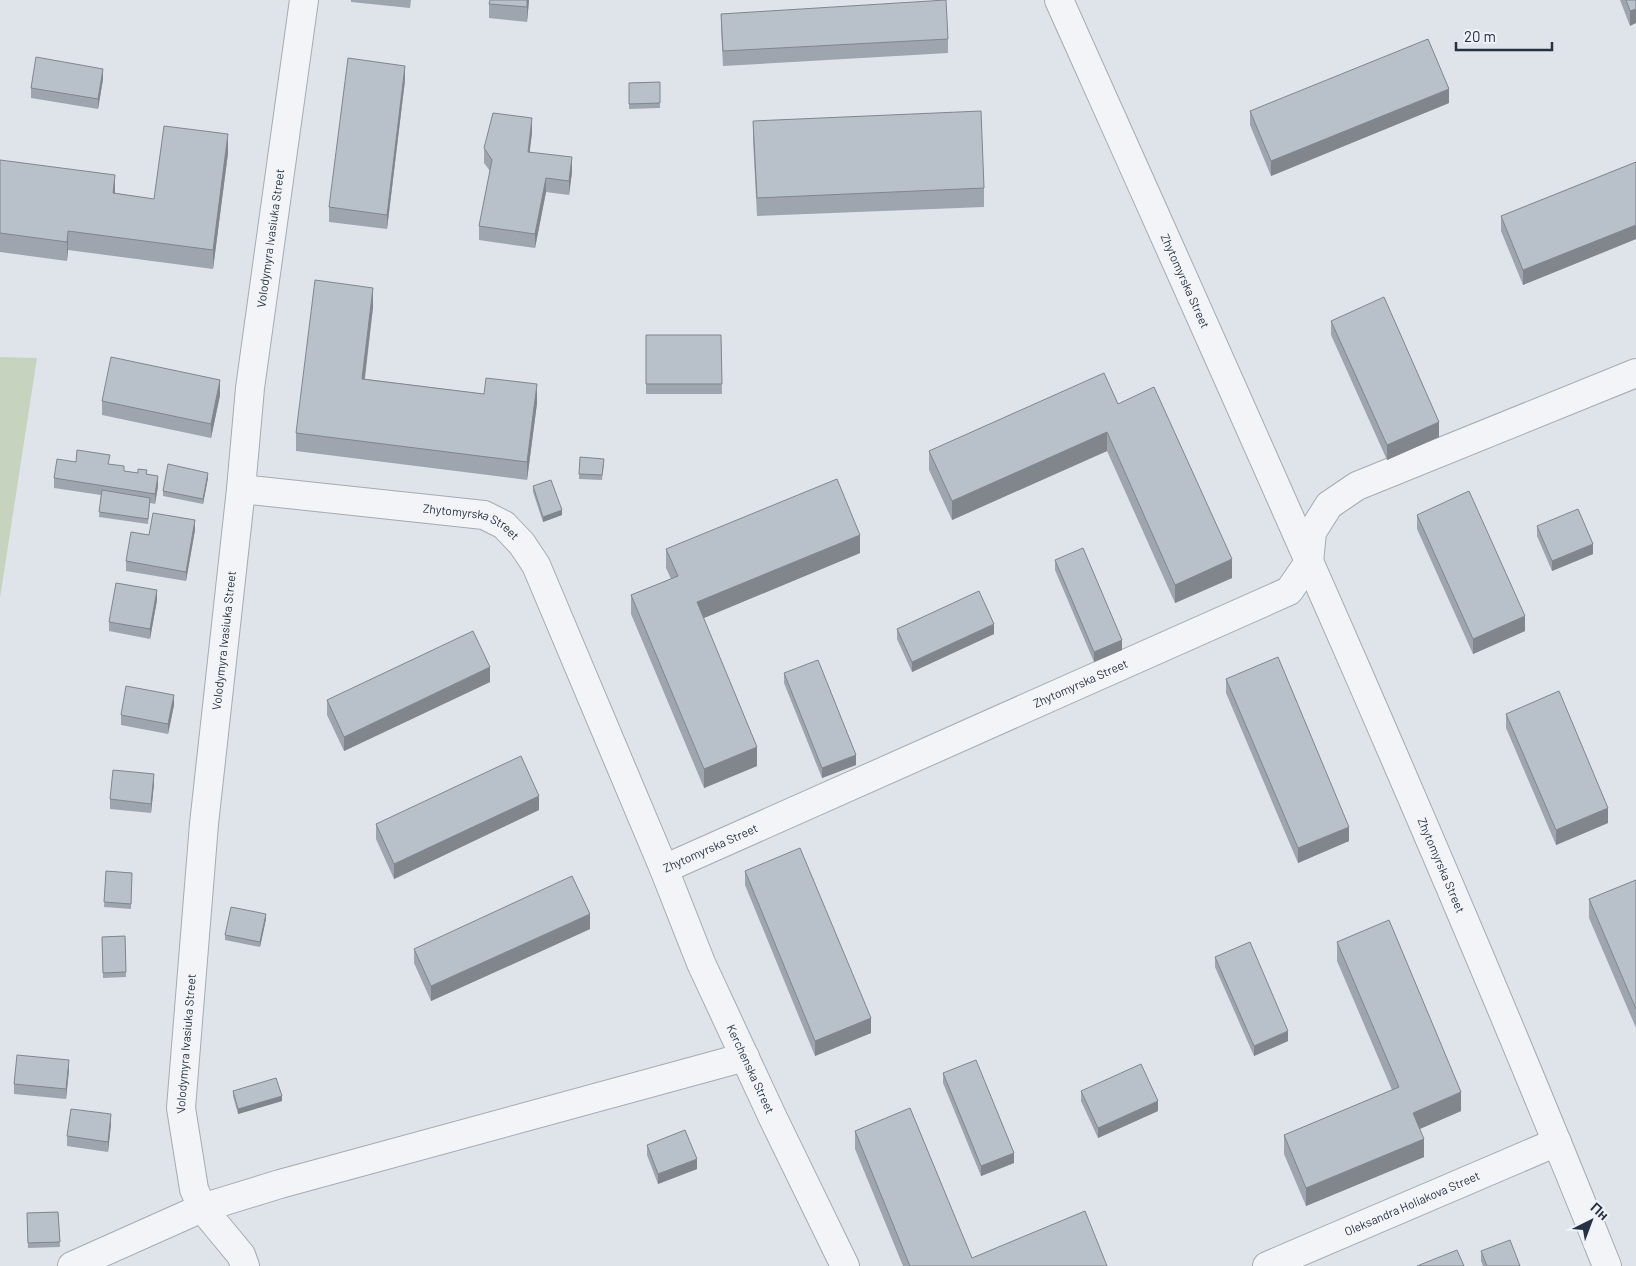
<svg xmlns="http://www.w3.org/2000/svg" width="1636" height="1266" viewBox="0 0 1636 1266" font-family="Barlow,sans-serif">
  <rect width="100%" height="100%" fill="#dfe4ea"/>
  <!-- green -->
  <path fill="#c6d4bf" d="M0 357 37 358 0 598Z"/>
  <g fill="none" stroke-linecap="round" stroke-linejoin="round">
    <!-- minor casing -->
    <g stroke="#a4abb4" stroke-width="30">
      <g id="minor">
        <path id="s1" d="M1059 0C1247 420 1436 839 1607 1266"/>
        <path id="s2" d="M241 489 484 515 504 525 522 544 536 565 664 869 1289 591 1309 562 1312 532 1329 505 1357 486 1636 373"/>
        <path id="s3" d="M664 869 701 963 773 1118 845 1266"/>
        <path d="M72 1266 202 1208 280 1184 745 1057"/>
        <path id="s4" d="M245 1266 241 1255 202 1208 194 1189 181 1108 204 824 241 489 250 388 304 0"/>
        <path id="s5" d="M1267 1266 1557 1142"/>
      </g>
    </g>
    <!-- minor -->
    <use href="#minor" stroke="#f2f4f7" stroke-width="28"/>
  </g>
  <!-- wall -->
  <path fill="#9ea5ae" d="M351 0H411L410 8 351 2Z
    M529 0 527 22 489 18V4Z
    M1620 0H1636L1630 26Z
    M721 14 948 39V53L723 66 721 28Z
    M103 79 98 109 31 98V88Z
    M405 80 387 229 329 222V207Z
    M660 82V108L629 109V83Z
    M1449 103 1271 176 1250 125V111Z
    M753 121 984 188V207L757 216 753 140Z
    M532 133 529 152 572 172 569 195 546 192 535 248 479 240V226L490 171 484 163V148Z
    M228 153 213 269 68 250 67 261 0 252V160L115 193 154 199Z
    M1636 162V239L1523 285 1501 231V216Z
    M373 307 365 379 484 394 537 403 527 480 296 451V433Z
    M1331 321 1439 437 1387 460 1331 335Z
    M646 335H721L722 394H646Z
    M220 395 211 438 102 415V401Z
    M1118 404 1232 578 1175 603 1107 451 952 520 929 470V451Z
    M76 462 110 464 124 471 147 474 158 486 155 504 150 503 148 524 99 517 101 495 54 488V478Z
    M604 464 602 480 579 479V474Z
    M208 478 203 504 163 496V491Z
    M533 486 562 515 543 522 533 492Z
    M1417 515 1525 631 1473 654 1417 529Z
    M1537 526 1593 554 1552 571 1537 536Z
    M195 530 186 581 126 571V561L149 535Z
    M666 549 860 553 703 618 757 766 704 788 631 614V595L671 579 666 568Z
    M1055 560 1122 650 1094 662 1055 570Z
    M157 600 150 639 109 631V622Z
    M897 629 994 634 912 672 897 639Z
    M784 673 856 765 822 778 784 683Z
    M1226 679 1349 841 1298 863 1226 693Z
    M490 682 344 751 327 715V700Z
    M174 705 168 734 121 725V715Z
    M1506 714 1608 823 1556 845 1506 728Z
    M154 784 151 813 110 809V799Z
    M539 810 394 879 376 839V824Z
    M106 871 132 873 131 909 104 907Z
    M745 871 871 1033 815 1056 745 885Z
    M1636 880V1028L1589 918V899Z
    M266 919 260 947 225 940V935Z
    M590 929 431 1001 414 963V949Z
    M125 936 126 977 103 978 102 937Z
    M1337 942 1461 1111 1419 1129 1424 1157 1306 1206 1284 1154V1135L1392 1090 1337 961Z
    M1215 957 1288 1041 1254 1056 1215 967Z
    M69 1070 66 1099 14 1094V1084Z
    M943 1073 1014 1163 981 1176 943 1083Z
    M233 1091 282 1101 238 1114 233 1096Z
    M1081 1091 1158 1111 1098 1138 1081 1101Z
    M111 1124 108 1152 67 1146V1136Z
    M855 1131 972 1258 1107 1266H903L855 1149Z
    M647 1145 697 1169 658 1184 647 1155Z
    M58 1212 60 1247 28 1248 27 1213Z
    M1481 1251 1520 1266H1483L1481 1261Z"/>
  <!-- shaded-wall -->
  <path fill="#81868d" d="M527 0H529L527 22Z
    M1636 9V23L1630 26V11Z
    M405 66V80L387 229V215Z
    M103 69V79L98 109V99Z
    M1449 89V103L1271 176V161Z
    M532 118V133L528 166V152Z
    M228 134V153L213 269V250Z
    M572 157V172L569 195V181Z
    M115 175V194L113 193Z
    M546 178V192L535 248V234Z
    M1636 225V239L1523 285V270Z
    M68 231V250L67 261V242Z
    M373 288V307L362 398V379Z
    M220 380V395L211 438V424Z
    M537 384V403L527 480V462Z
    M1439 422V437L1387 460V445Z
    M1107 432V451L952 520V501Z
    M208 473V478L203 504V499Z
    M158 476V486L155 504V494Z
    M562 510V515L543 522V517Z
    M195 520V530L186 581V572Z
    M860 535V553L697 621V602Z
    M1593 544V554L1552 571V561Z
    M1232 559V578L1175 603V585Z
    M157 590V600L150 639V629Z
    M1525 616V631L1473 654V639Z
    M994 624V634L912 672V662Z
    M1122 640V650L1094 662V652Z
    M490 667V682L344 751V737Z
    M174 695V705L168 734V724Z
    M757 747V766L704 788V769Z
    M856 755V765L822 778V768Z
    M154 774V784L151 813V804Z
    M539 796V810L394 879V864Z
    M1608 808V823L1556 845V830Z
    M1349 827V841L1298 863V848Z
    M266 914V919L260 947V942Z
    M590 914V929L431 1001V986Z
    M871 1018V1033L815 1056V1041Z
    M1288 1031V1041L1254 1056V1046Z
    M69 1060V1070L66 1099V1089Z
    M1461 1092V1111L1413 1132V1113Z
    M282 1096V1101L238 1114V1109Z
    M1158 1101V1111L1098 1138V1128Z
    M111 1114V1124L108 1152V1142Z
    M1424 1139V1157L1306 1206V1188Z
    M1014 1153V1163L981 1176V1166Z
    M697 1159V1169L658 1184V1174Z"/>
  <!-- building -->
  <path fill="#b8c0ca" stroke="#81868d" d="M490 0H527V7L489 4Z
    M946 0 948 39 723 51 721 14Z
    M1626 0H1636V9L1630 11Z
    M1428 39 1449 89 1271 161 1250 111Z
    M36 57 103 69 98 99 31 88Z
    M348 58 405 66 387 215 329 207Z
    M660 82V103L629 104V83Z
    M981 111 984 188 757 198 753 121Z
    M493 113 532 118 528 152 572 157 569 181 546 178 535 234 479 226 492 160 484 148Z
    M164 126 228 134 213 250 68 231 67 242 0 233V160L115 175 113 193 154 199Z
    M1636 162V225L1523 270 1501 216Z
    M315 280 373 288 362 379 484 394 486 378 537 384 527 462 296 433Z
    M1384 297 1439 422 1387 445 1331 321Z
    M646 335H721L722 384H646Z
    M111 357 220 380 211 424 102 401Z
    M1104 373 1118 404 1154 387 1232 559 1175 585 1107 432 952 501 929 451Z
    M77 450 110 455 108 464 124 466V471L138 473V469L147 470 146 474 158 476 155 494 54 478 57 459 76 462Z
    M580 457 604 459 602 475 579 474Z
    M168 464 208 473 203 499 163 491Z
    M837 479 860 535 697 602 757 747 704 769 631 595 678 576 666 549Z
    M551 480 562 510 543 517 533 486Z
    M102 490 150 498 148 519 99 512Z
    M1469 491 1525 616 1473 639 1417 515Z
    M1578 509 1593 544 1552 561 1537 526Z
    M153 513 195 520 186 572 126 561 131 532 149 535Z
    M1083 548 1122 640 1094 652 1055 560Z
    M116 583 157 590 150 629 109 622Z
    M979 591 994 624 912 662 897 629Z
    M473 631 490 667 344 737 327 700Z
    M1278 657 1349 827 1298 848 1226 679Z
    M818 660 856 755 822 768 784 673Z
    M126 686 174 695 168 724 121 715Z
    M1559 691 1608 808 1556 830 1506 714Z
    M521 756 539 796 394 864 376 824Z
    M113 770 154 774 151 804 110 799Z
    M800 848 871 1018 815 1041 745 871Z
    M106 871 132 873 131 904 104 902Z
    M572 876 590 914 431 986 414 949Z
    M1636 880V1009L1589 899Z
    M231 907 266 914 260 942 225 935Z
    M1389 920 1461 1092 1413 1113 1424 1139 1306 1188 1284 1135 1399 1087 1337 942Z
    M125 936 126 972 103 973 102 937Z
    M1250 942 1288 1031 1254 1046 1215 957Z
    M17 1055 69 1060 66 1089 14 1084Z
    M976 1060 1014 1153 981 1166 943 1073Z
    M1141 1064 1158 1101 1098 1128 1081 1091Z
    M276 1078 282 1096 238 1109 233 1091Z
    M910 1108 972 1258 1085 1211 1107 1266H910L855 1131Z
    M71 1109 111 1114 108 1142 67 1136Z
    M685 1130 697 1159 658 1174 647 1145Z
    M58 1212 60 1242 28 1243 27 1213Z
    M1510 1240 1520 1266H1487L1481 1251Z
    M1457 1250 1464 1266H1417Z"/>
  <g text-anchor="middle" stroke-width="4" stroke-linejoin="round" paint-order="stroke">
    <!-- street labels -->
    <g font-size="12" fill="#263242" stroke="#eef2f7">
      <text dy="4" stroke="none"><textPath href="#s4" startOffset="1050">Volodymyra Ivasiuka Street</textPath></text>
      <text dy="4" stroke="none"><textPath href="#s1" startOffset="308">Zhytomyrska Street</textPath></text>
      <text dy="4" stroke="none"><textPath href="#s2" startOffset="234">Zhytomyrska Street</textPath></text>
      <text dy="4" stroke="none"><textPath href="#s4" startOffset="645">Volodymyra Ivasiuka Street</textPath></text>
      <text dy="4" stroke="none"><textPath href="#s2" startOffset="1104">Zhytomyrska Street</textPath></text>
      <text dy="4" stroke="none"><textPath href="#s2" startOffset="699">Zhytomyrska Street</textPath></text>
      <text dy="4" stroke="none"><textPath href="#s1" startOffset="946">Zhytomyrska Street</textPath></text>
      <text dy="4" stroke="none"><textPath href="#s4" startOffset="240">Volodymyra Ivasiuka Street</textPath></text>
      <text dy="4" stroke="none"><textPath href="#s3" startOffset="218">Kerchenska Street</textPath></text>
      <text dy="4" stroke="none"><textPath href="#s5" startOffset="158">Oleksandra Holiakova Street</textPath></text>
    </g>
  </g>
  <!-- north arrow -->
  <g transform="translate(1591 1221) rotate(42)" stroke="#eef2f7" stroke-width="4" paint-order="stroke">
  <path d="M0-4L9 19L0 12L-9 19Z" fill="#263242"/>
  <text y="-8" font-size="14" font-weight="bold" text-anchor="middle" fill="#263242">Пн</text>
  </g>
  <!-- scale -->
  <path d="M1456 42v8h96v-8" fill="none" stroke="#263242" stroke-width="2.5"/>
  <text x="1464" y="42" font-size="15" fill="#263242" stroke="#eef2f7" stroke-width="4" paint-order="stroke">20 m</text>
</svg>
